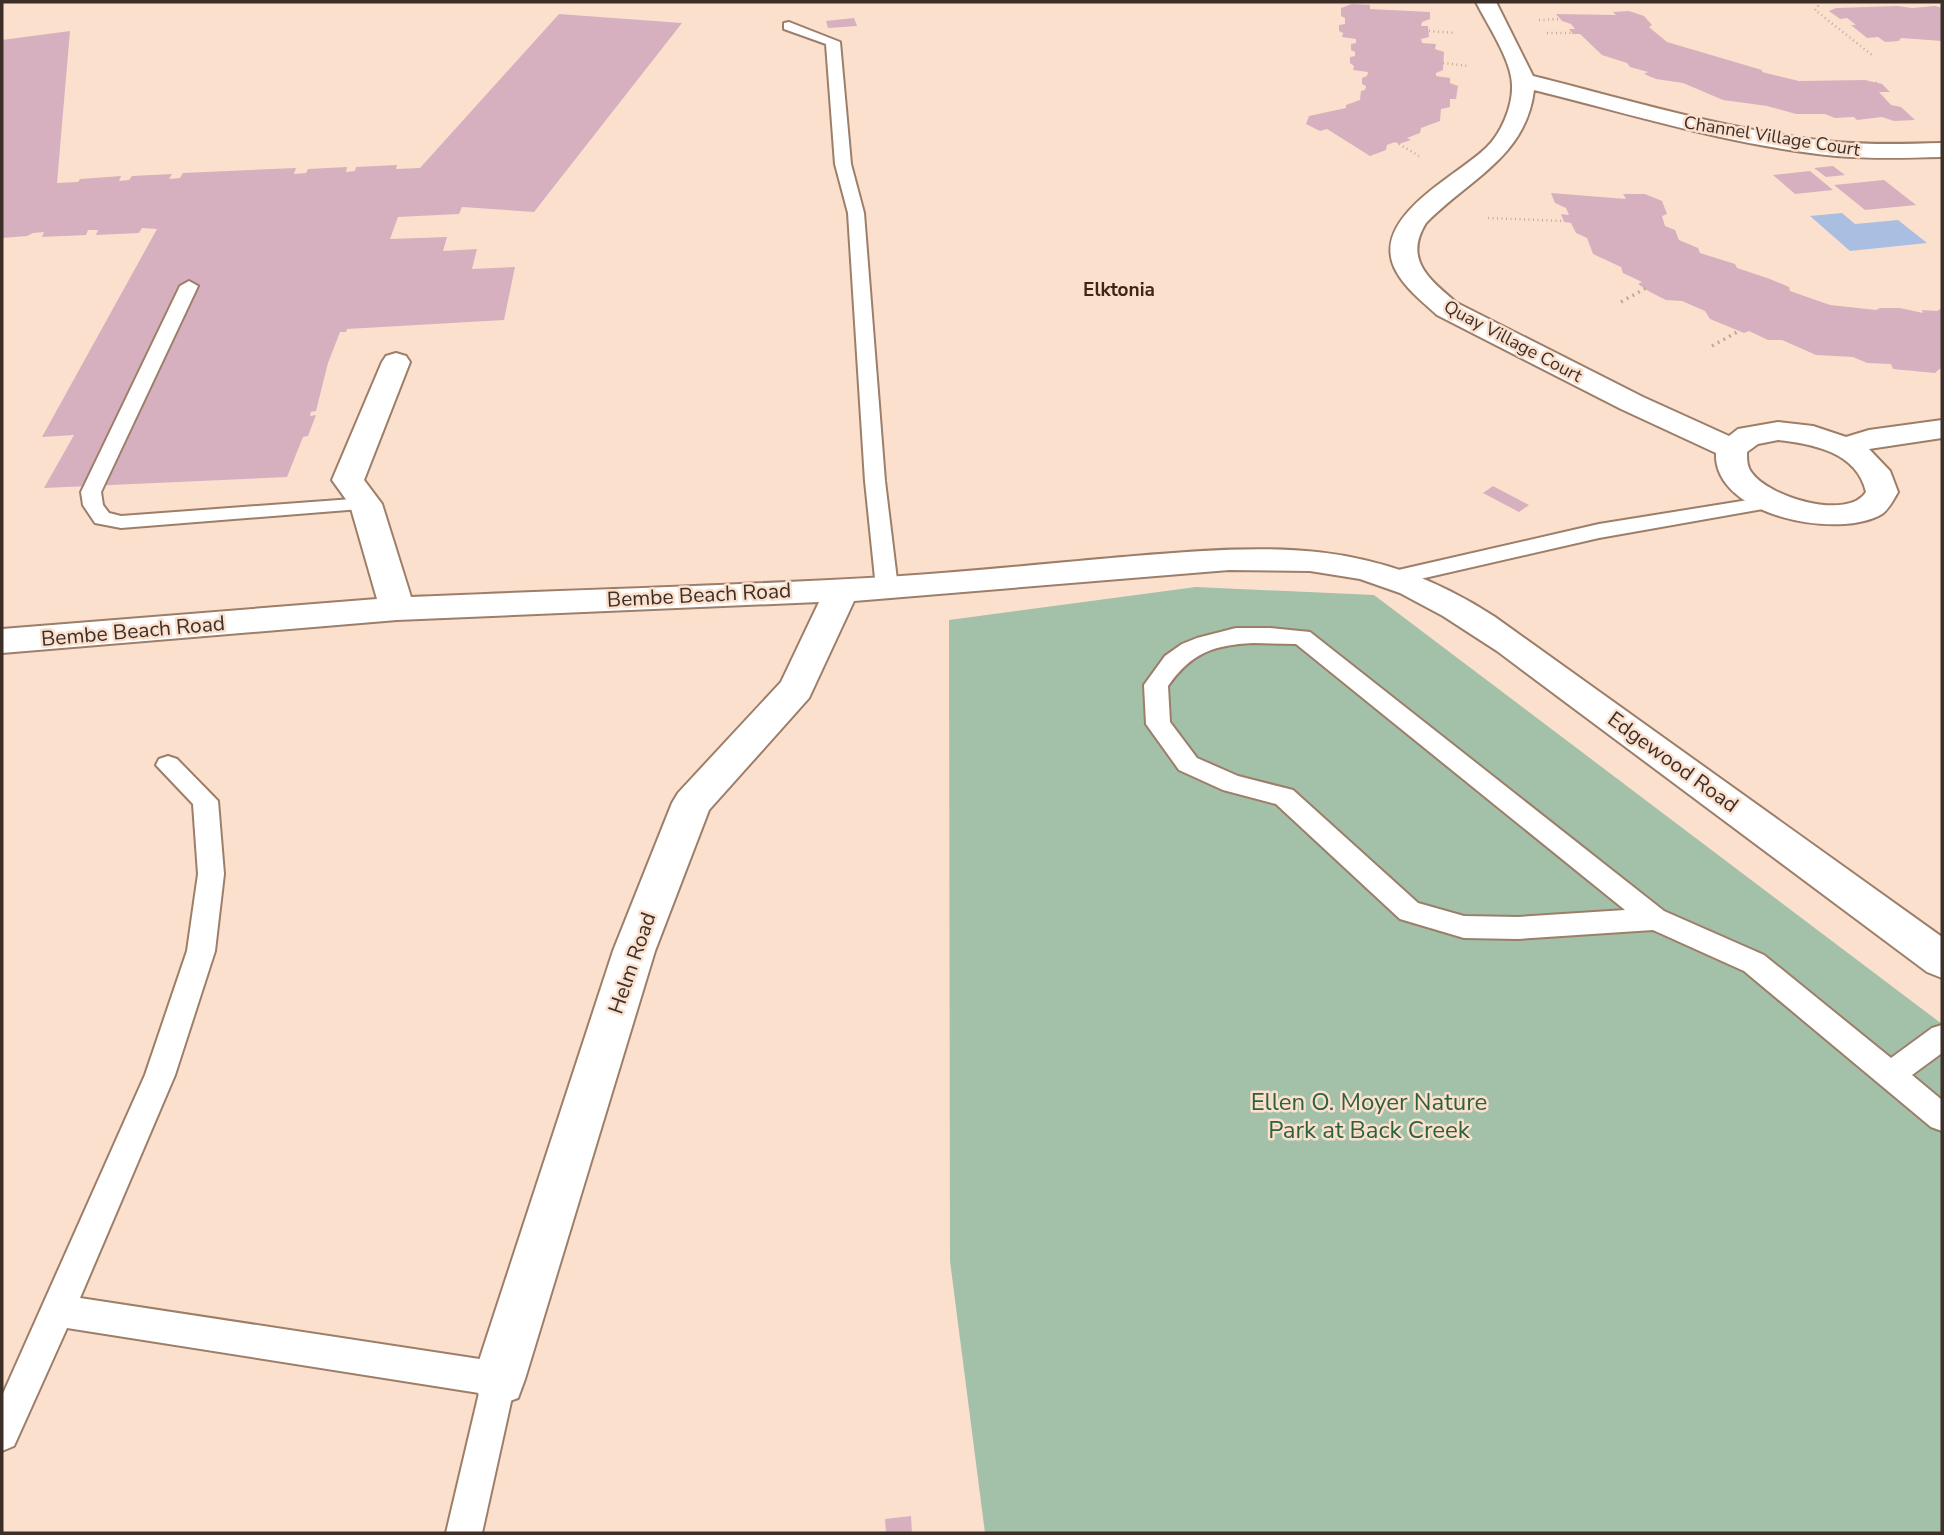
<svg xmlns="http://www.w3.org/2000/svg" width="1944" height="1535" viewBox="0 0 1944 1535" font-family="'Nunito Sans',sans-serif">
  <rect width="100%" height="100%" fill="#fce0ce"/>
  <!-- green -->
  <path fill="#a3c0a9" d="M1196 587 1374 595 1942 1024V1533H985L950 1261 949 620Z"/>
  <!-- water -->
  <path fill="#a9bee0" d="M1842 213 1855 224 1898 220 1927 243 1850 251 1810 216Z"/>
  <!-- building -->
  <path fill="#d6b0bf" d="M1352 4 1370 5V9L1430 12V19L1422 22 1421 26H1428L1429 37 1421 39 1422 43 1436 44 1435 49 1444 52 1443 70 1436 73V76L1450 78V83L1458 86 1456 99H1450V107L1441 109 1440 121 1421 128 1420 133 1407 138 1411 140 1399 144 1395 142 1387 145 1386 150 1370 156 1327 129 1320 131 1306 124 1309 116 1346 108V105L1360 100 1361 91 1365 90 1366 86 1362 84V78L1367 76 1368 72 1353 70 1354 66 1350 63V57L1355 56V52L1351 50V44L1356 43V39L1342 37 1343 33 1339 31V25L1345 24V18L1341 16V8Z
    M1898 6 1912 8 1935 6 1942 8V41L1901 38 1899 41 1885 42 1878 37 1867 38 1851 25H1856L1847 18 1840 19 1829 11 1836 8Z
    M1629 11 1644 16 1652 25 1649 27 1667 42 1762 70V72L1799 81 1865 80 1882 84 1890 92H1879L1891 105 1901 107 1915 120 1894 121 1882 117 1857 120 1854 117 1835 118 1825 114H1796L1767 106 1723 100 1683 83 1656 79 1644 74 1648 72 1630 67 1627 63 1602 55 1580 34H1573L1569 29H1575L1571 24 1562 21 1556 14 1616 15 1613 12Z
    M559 14 682 23 534 212 462 207 459 214 398 217 390 239 447 237 443 251 477 249 472 269 515 267 504 320 347 329 346 332H340L328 363 316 411 311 412 310 416 316 415 308 436 303 437 287 477 44 488 74 435 42 437 157 229 142 228 139 233 96 235 98 230H88L86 235 42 237 44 232 33 233 27 236 2 238V40L70 31 57 183 78 182 80 179 121 176 119 181 129 180 132 176 172 174 169 179 180 178 183 173 296 168 294 174 306 173 308 169 347 167 346 172 355 171 356 167 397 165 396 169 420 168Z
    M854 18 857 26 828 28 826 21Z
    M1833 166 1845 175 1826 177 1814 168Z
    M1810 171 1833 190 1795 194 1773 175Z
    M1884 180 1916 205 1865 210 1834 185Z
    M1551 193 1626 199 1623 194H1645L1662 201 1667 214 1662 216 1665 226 1675 230 1679 240 1698 248 1700 253 1735 264 1737 268 1770 279 1789 287 1790 291 1830 305 1876 310 1880 308H1900L1923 313 1922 310 1937 311 1942 308V367L1935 373 1893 369 1891 364 1867 363 1853 357 1816 355 1782 340H1768L1749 331 1744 333 1710 319 1705 311 1682 301 1666 300 1650 292 1638 284 1642 282 1623 273 1621 267 1593 254 1587 238 1576 233 1571 223 1564 222 1561 214 1569 215 1566 208 1555 203Z
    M1493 486 1510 495 1529 505 1519 512 1483 493Z
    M911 1516 912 1533H886L885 1519Z"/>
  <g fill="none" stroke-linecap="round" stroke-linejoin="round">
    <!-- service casing -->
    <g stroke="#9c7e69" stroke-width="4">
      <path id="service" d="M789 22 840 42 851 164 864 213 885 481 898 588 895 593H879L876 588 865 481 848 213 835 164 826 44 784 29V23Z
        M189 281 198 286 101 492 103 505 109 513 121 516 366 498 373 500 376 504 373 508 121 528 95 523 83 505 81 492 180 286Z
        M1773 496 1780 498 1783 502 1780 506 1599 538 1394 585 1386 583 1383 578 1386 573 1394 571 1599 524Z
        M1236 628H1270L1310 632 1664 911 1764 955 1891 1058 1932 1028 1942 1025V1053L1912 1075 1942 1100V1131L1931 1127 1744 971 1653 930 1518 939 1464 938 1400 919 1276 804 1223 790 1179 770 1146 724 1144 685 1165 656 1182 644 1197 638ZM1253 643 1296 644 1625 910 1518 917 1464 916 1418 903 1293 790 1238 776 1197 758 1170 722 1168 686C1191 653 1213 645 1253 643Z
        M168 756 177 759 218 801 224 874 215 951 175 1075 80 1298 499 1362 511 1367 516 1379 482 1533H446L479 1393 67 1328 14 1446 2 1451V1396L145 1075 187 951 198 874 193 804 156 765 159 759Z"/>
    </g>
    <!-- minor casing -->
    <g stroke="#9c7e69" stroke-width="4">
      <path id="minor" d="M1476 2H1496L1533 76C1633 101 1733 132 1835 142 1871 145 1907 144 1942 143V157C1906 158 1871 159 1836 156 1733 146 1634 115 1534 90 1526 157 1469 179 1426 223 1403 260 1430 280 1457 303L1643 397 1729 436 1738 429 1778 422 1813 426 1846 437 1869 430 1942 420V438L1869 449 1890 471 1898 492C1894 499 1889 509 1882 514 1839 540 1713 516 1716 453L1621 409 1437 315C1422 301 1403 287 1394 267 1372 216 1457 176 1486 148 1501 134 1513 106 1512 85 1512 61 1487 24 1476 2ZM1778 440C1813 444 1857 452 1866 492 1848 521 1769 497 1752 473 1747 467 1747 460 1747 452L1758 444Z
        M396 353 406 356 410 362 364 480 382 504 411 597C569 590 728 586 886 577 968 572 1051 563 1134 556 1273 545 1372 537 1495 617L1942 937V978L1927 972 1497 651 1443 616 1400 593 1360 579 1310 571 1229 570 854 601 809 698 709 810 655 951 525 1379 518 1398 499 1405 480 1398 473 1379 613 951 672 803 678 793 781 682 819 602 397 620 2 653V629L377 599 350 505 332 480 382 362 386 356Z"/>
    </g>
    <!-- path-far1 -->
    <path stroke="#c2aa9b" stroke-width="2.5" stroke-dasharray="1 3.5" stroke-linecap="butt" d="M1821 2 1815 10 1872 55
      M1539 20 1560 19
      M1429 31 1456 33
      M1547 33H1572
      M1443 63 1469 66
      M1876 83 1880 81
      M1399 144 1419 156
      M1488 218 1564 221"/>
    <!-- path -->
    <path stroke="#c2aa9b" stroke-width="3.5" stroke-dasharray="2 4.5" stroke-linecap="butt" d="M1621 302 1646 288
      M1712 346 1739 331"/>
    <!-- service -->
    <use href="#service" fill="#fff" fill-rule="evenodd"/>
    <!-- minor -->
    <use href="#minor" fill="#fff" fill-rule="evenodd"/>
  </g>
  <g text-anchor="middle" stroke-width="5" stroke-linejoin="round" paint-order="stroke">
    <!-- far-street labels -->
    <g font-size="18" fill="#3c2f27" stroke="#fce0ce">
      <text transform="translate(1772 136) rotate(9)" y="6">Channel Village Court</text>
      <text transform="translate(1513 341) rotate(28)" y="6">Quay Village Court</text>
    </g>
    <!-- far-neighbourhood labels -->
    <g font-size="19" font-weight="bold" fill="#3f2513" stroke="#fce0ce">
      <text x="1119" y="296">Elktonia</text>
    </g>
    <!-- street labels -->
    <g font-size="21" fill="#3c2f27" stroke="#fce0ce">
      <text transform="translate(699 595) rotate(-3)" y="7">Bembe Beach Road</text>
      <text transform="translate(133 631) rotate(-5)" y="7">Bembe Beach Road</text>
      <text transform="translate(1673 762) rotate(36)" y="7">Edgewood Road</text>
      <text transform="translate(632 963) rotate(-71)" y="7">Helm Road</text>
    </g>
    <!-- near-park labels -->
    <g font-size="24" fill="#2c613d" stroke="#fce0ce">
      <text x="1369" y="1110">Ellen O. Moyer Nature<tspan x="1369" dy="28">Park at Back Creek</tspan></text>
    </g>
  </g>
  <!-- border -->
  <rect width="1944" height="1535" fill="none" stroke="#3c2f27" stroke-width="7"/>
</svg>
